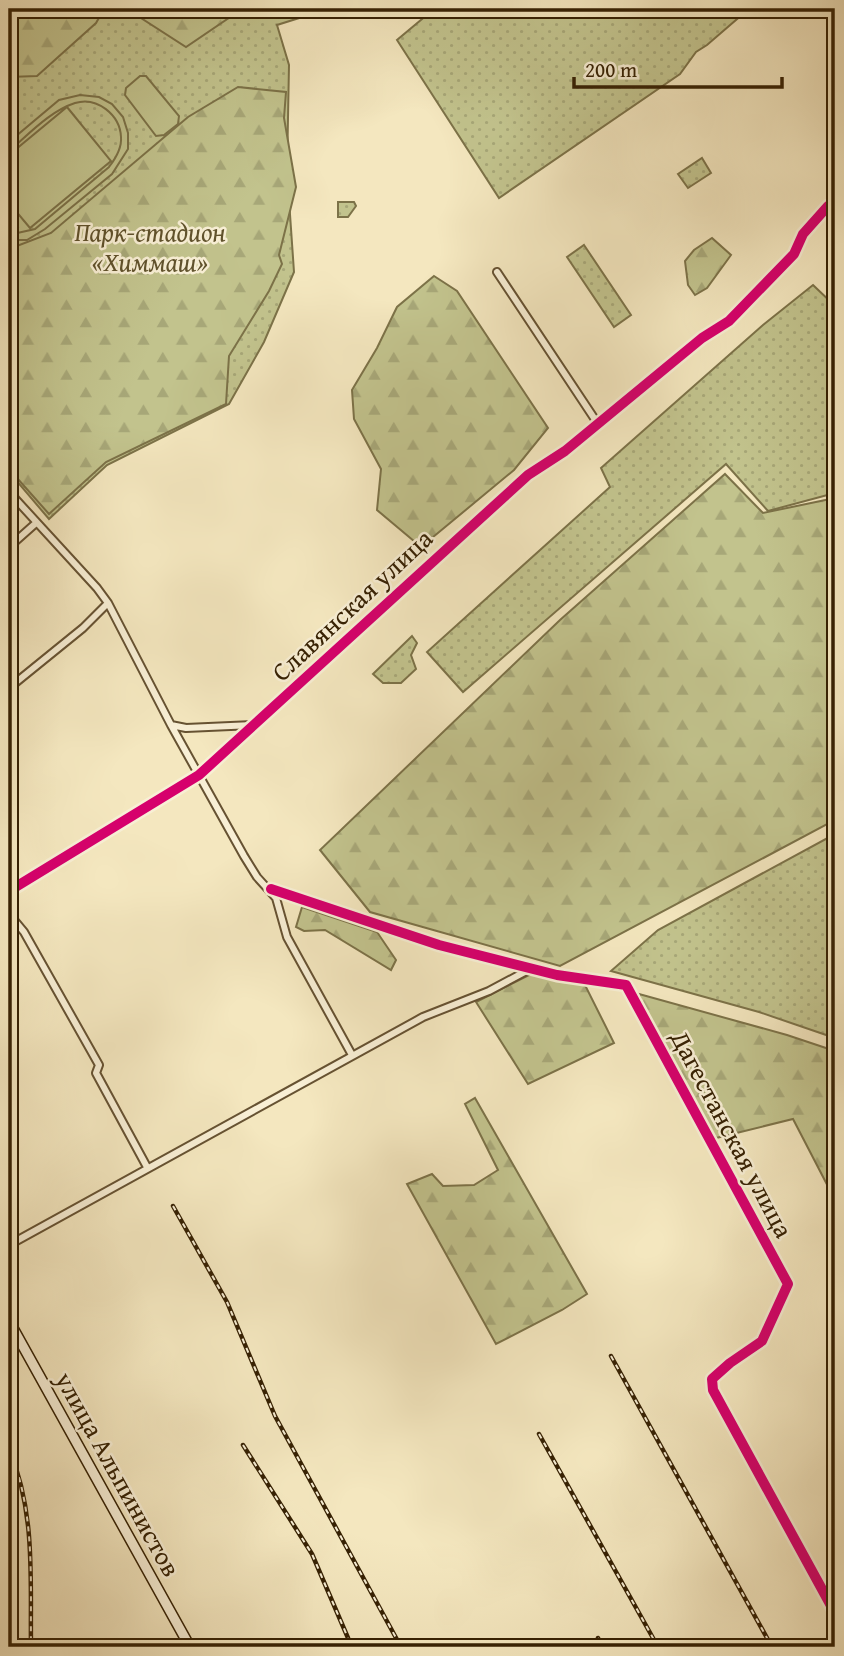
<svg xmlns="http://www.w3.org/2000/svg" width="844" height="1656" viewBox="0 0 844 1656" font-family="'Gentium Book Plus',serif">
  <defs>
    <pattern id="green-dots" width="8" height="8" patternUnits="userSpaceOnUse" patternTransform="scale(1.75)"><rect width="8" height="8" fill="#c2c38d"/><path d="M2 2h.1M6 6h.1" fill="none" stroke="#a7a778" stroke-width="1.8" stroke-linecap="round"/></pattern>
    <pattern id="forest-firs" width="22" height="20" patternUnits="userSpaceOnUse" patternTransform="scale(1.75)"><rect width="22" height="20" fill="#c2c38d"/><path d="M5 1l3.5 6h-7zM16 11l3.5 6h-7z" fill="#a7a778"/></pattern>
  </defs>
  <rect width="100%" height="100%" fill="#f4e7bf"/>
  <filter id="stains"><feTurbulence type="fractalNoise" baseFrequency=".00286" numOctaves="4"/><feColorMatrix values="0 0 0 0 .2 0 0 0 0 .09 0 0 0 0 .02 0 0 0 .5 -.17"/></filter>
  <radialGradient id="worn" r=".72"><stop offset=".6" stop-color="#630" stop-opacity="0"/><stop offset="1" stop-color="#630" stop-opacity=".3"/></radialGradient>
  <!-- green -->
  <path fill="url(#green-dots)" stroke="#7c7248" stroke-width="2" d="M9 9H328L277 25 289 65 287 171 294 272 264 342 229 404 107 465 49 519 9 472Z
    M434 9H741L744 13 707 45 696 52 680 74 499 198 397 40Z
    M702 158 711 173 688 188 678 174Z
    M338 202H354L356 206 348 217H338Z
    M584 245 631 315 614 327 567 257Z
    M813 285 835 306V493L768 511 726 464 463 692 427 652 610 487 601 468 763 325Z
    M412 636 417 643 411 655 416 669 401 683H383L373 674Z
    M835 834V1038L759 1012 611 971 658 930Z"/>
  <!-- forest -->
  <path fill="url(#forest-firs)" stroke="#7c7248" stroke-width="2" d="M9 9H104L96 23 37 76 9 77Z
    M127 9H242L186 47Z
    M238 87 286 92 284 118 296 187 279 255 282 264 269 291 229 356 226 404 106 462 49 514 9 469V249L51 233 188 117Z
    M712 238 731 255 707 288 695 295 688 285 685 261 694 250Z
    M434 276 457 291 548 428 514 470 421 547 377 510 381 469 354 419 352 390 377 348 397 307Z
    M725 474 763 513 835 498V820L560 966 370 912 320 850 560 620Z
    M302 907 377 932 396 960 391 970 325 930 304 931 296 927Z
    M535 972 585 985 614 1043 528 1084 476 1002Z
    M639 994 787 1035 835 1051V1200L793 1119 716 1138 643 1007Z
    M475 1098 587 1294 562 1310 496 1344 407 1184 432 1174 443 1186 474 1185 498 1170 465 1104Z"/>
  <!-- pitch -->
  <path fill="#c2c38d" stroke="#7c7248" stroke-width="2" d="M140 76H146L179 116 178 124 164 135 156 136 125 95 126 88Z
    M80 95 99 97 112 104 123 117 128 133V149L112 174 45 229 27 240H9V233L13 234 35 229 109 167C116 158 122 148 121 137 120 115 97 96 75 103 50 111 29 134 9 151V142L59 100Z
    M67 107 111 161 30 228 9 203V155Z"/>
  <g fill="none" stroke-linecap="round" stroke-linejoin="round">
    <!-- street casing -->
    <g stroke="#665232" stroke-width="10">
      <path id="street" d="M497 272 598 424
        M9 492 97 588 108 603 171 725 244 856 257 877 276 898 287 937 352 1055
        M9 547 36 523
        M9 688 83 628 108 603
        M171 725 186 728 253 725
        M271 889 439 945 557 975 626 985 788 1284 762 1341 730 1363 712 1379 713 1390 835 1613
        M9 891 199 775 528 475 565 451 702 338 729 321 794 254 803 234 828 206
        M9 914 24 932 99 1065 96 1073 147 1167
        M9 1245 423 1017 489 991 532 968"/>
    </g>
    <!-- secondary casing -->
    <g stroke="#362103" stroke-width="12">
      <path id="secondary" d="M9 1321 190 1647"/>
    </g>
    <!-- street -->
    <use href="#street" stroke="#f8efd5" stroke-width="6"/>
    <!-- secondary -->
    <use href="#secondary" stroke="#f8efd5" stroke-width="9"/>
    <!-- rail casing -->
    <g stroke="#362103" stroke-width="4.5">
      <path id="rail" d="M173 1206 227 1302 275 1416 401 1647
        M611 1356 772 1647
        M539 1434 658 1647
        M243 1445 312 1554 348 1638
        M9 1449C36 1513 30 1579 31 1647
        M598 1638 603 1647"/>
    </g>
    <!-- rail -->
    <use href="#rail" stroke="#f8efd5" stroke-width="2" stroke-dasharray="5" stroke-linecap="butt"/>
    <!-- cycleway casing -->
    <g stroke="#f8efd5" stroke-width="15">
      <path id="cycleway" d="M271 889 439 945 557 975 626 985 788 1284 762 1341 730 1363 712 1379 713 1390 835 1613
        M9 891 199 775 528 475 565 451 702 338 729 321 794 254 803 234 828 206"/>
    </g>
    <!-- cycleway -->
    <use href="#cycleway" stroke="#d6006c" stroke-width="10"/>
  </g>
  <g text-anchor="middle" stroke-width="5" stroke-linejoin="round" paint-order="stroke">
    <!-- park labels -->
    <g font-size="26" font-style="italic" fill="#60522c" stroke="#f8efd5">
      <text x="150" y="241">Парк-стадион<tspan x="150" dy="30">«Химмаш»</tspan></text>
    </g>
    <!-- street labels -->
    <g font-size="26" fill="#362103" stroke="#f8efd5">
      <text transform="translate(352 605) rotate(-43)" y="9">Славянская улица</text>
      <text transform="translate(732 1134) rotate(62)" y="9">Дагестанская улица</text>
      <text transform="translate(118 1474) rotate(61)" y="9">улица Альпинистов</text>
    </g>
  </g>
  <!-- margin -->
  <rect width="844" height="1656" fill="none" stroke="#f4e7bf" stroke-width="35"/>
  <rect x="10" y="10" width="823" height="1635" fill="none" stroke="#362103" stroke-width="3.5"/>
  <rect x="18" y="18" width="809" height="1621" fill="none" stroke="#362103" stroke-width="2"/>
  <!-- scale -->
  <path d="M574 77v10h208v-10" fill="none" stroke="#362103" stroke-width="3.5"/>
  <text x="585" y="77" font-size="21" fill="#362103" stroke="#f8efd5" stroke-width="5" paint-order="stroke">200 m</text>
  <rect width="100%" height="100%" filter="url(#stains)"/>
  <rect width="100%" height="100%" fill="url(#worn)"/>
</svg>
